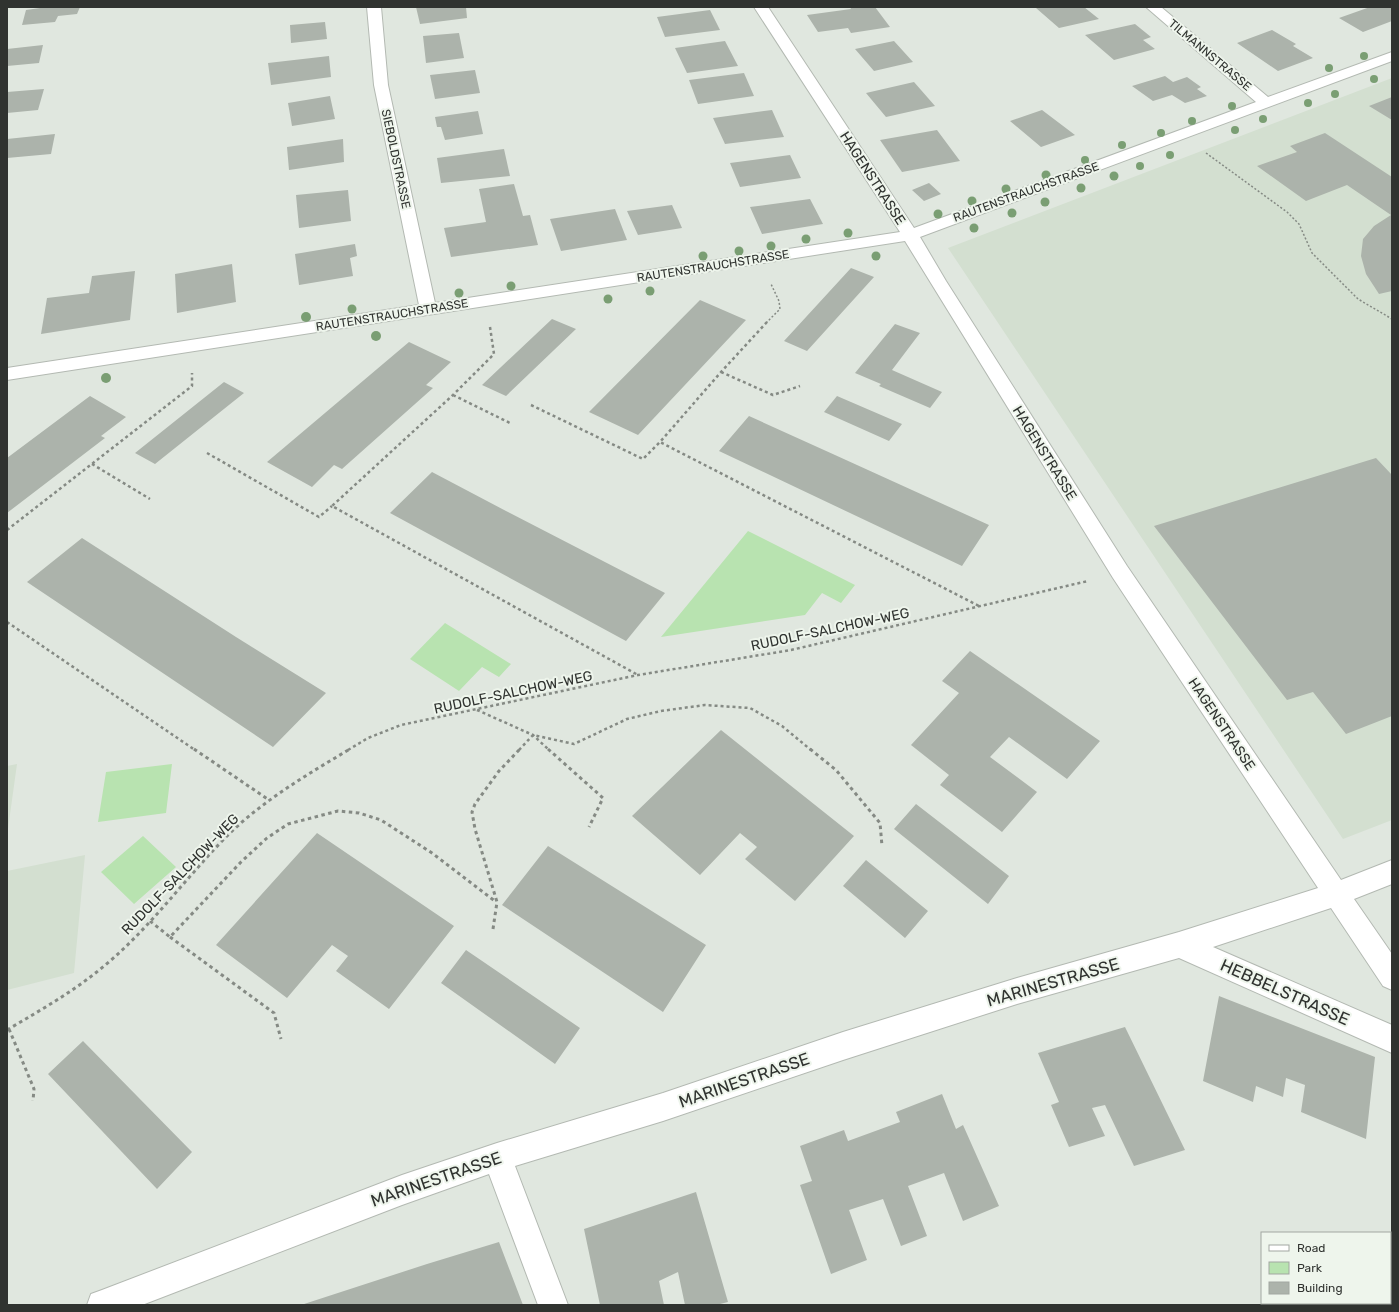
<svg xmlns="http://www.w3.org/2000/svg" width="1399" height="1312" viewBox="0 0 1399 1312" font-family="Rubik,sans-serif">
  <rect width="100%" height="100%" fill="#e0e7df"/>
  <!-- built -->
  <path fill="#d3dfd0" d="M1392 78V820L1343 839 948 248Z
    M17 764 7 836V766Z
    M85 855 74 973 7 990V871Z"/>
  <!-- green -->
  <path fill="#b8e3b0" d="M748 531 855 585 841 603 822 593 805 615 661 637Z
    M445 623 511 664 499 677 482 667 459 691 410 659Z
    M172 764 166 813 98 822 106 772Z
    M143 836 176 867 134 904 101 872Z"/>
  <!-- building -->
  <path fill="#acb3ab" d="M41 7H80L77 14 58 16 55 22 22 25 26 10 40 8Z
    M416 7H466L467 18 420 24Z
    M850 7H875L890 27 851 33 848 28 818 32 807 15 851 9Z
    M1040 7H1084L1099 19 1059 28 1036 8Z
    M1370 7H1392V21L1363 32 1339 18Z
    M710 10 720 30 665 37 657 17Z
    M325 22 327 39 291 43 290 25Z
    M1135 24 1151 37 1143 40 1155 49 1114 60 1085 35Z
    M1272 30 1296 44 1293 46 1313 58 1278 71 1237 43Z
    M459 33 464 58 426 63 423 36Z
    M725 41 738 66 687 73 675 48Z
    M894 41 913 62 874 71 855 49Z
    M43 45 39 63 7 66V49Z
    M329 56 331 77 271 85 268 63Z
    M475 70 480 93 435 99 430 75Z
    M744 73 754 96 698 104 689 80Z
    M1165 76 1173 82 1187 77 1201 87 1197 89 1207 96 1185 103 1172 95 1153 101 1132 86Z
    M914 82 935 106 886 117 866 93Z
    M44 89 38 110 7 113V92Z
    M330 96 335 119 292 126 288 103Z
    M1392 97V120L1369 106Z
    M772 110 784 137 725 144 713 118Z
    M1042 110 1075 135 1041 147 1010 121Z
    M478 111 483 134 445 140 441 127H437L435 117Z
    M937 130 960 161 902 172 880 140Z
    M1325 133 1392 177V291L1379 294 1366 274 1361 256 1363 239 1374 226 1391 215 1347 185 1306 201 1257 166 1297 152 1290 146Z
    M55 134 51 154 7 158V139Z
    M343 139 344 162 289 170 287 147Z
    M504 149 510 176 441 183 437 158Z
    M790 155 801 178 740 187 730 163Z
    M929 183 941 194 924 201 912 190Z
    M514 184 523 216 530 215 538 245 451 257 444 228 486 222 479 189Z
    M348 190 351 221 299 228 296 195Z
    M810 199 823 224 762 234 750 207Z
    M672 205 682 228 638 235 627 211Z
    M615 209 627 240 561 251 550 219Z
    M355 244 357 256 350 258 353 276 299 285 295 254Z
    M232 264 236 302 177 313 175 274Z
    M851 268 874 277 807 351 784 341Z
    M135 271 130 320 41 334 47 298 89 293 92 276Z
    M700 300 746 320 638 435 589 412Z
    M552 319 576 329 506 396 482 385Z
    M895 324 920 333 892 370 942 392 930 408 879 386 881 384 855 373Z
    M409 342 451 362 426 385 433 388 342 469 334 465 312 487 267 462Z
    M224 382 244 393 155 464 135 453Z
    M90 396 126 417 101 436 105 438 7 513V458Z
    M837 396 902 424 889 441 824 412Z
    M749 416 835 455 989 525 962 566 719 451Z
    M1376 458 1392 475V716L1346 734 1313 692 1287 700 1154 526Z
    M432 472 506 511 665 593 626 641 390 513Z
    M82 538 236 637 326 693 273 747 27 582Z
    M970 651 1100 741 1067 779 1009 737 990 757 1037 792 1002 832 940 785 949 775 911 745 959 693 942 681Z
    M721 730 854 836 795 901 745 859 757 847 740 833 700 875 632 816Z
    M916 804 1009 876 988 904 894 829Z
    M317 833 454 926 389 1009 336 971 348 956 332 945 287 998 216 945Z
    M548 846 706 945 663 1012 502 905Z
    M866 860 928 911 905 938 843 886Z
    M466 950 580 1028 555 1064 441 983Z
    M1219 996 1375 1057 1366 1139 1301 1112 1305 1085 1286 1078 1283 1097 1256 1086 1253 1102 1203 1081Z
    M1125 1027 1185 1150 1134 1166 1105 1105 1092 1108 1105 1136 1069 1147 1051 1105 1059 1102 1038 1053Z
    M83 1041 192 1152 157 1189 48 1074Z
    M942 1094 956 1129 963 1125 999 1206 963 1221 944 1173 908 1186 927 1236 901 1246 883 1199 849 1210 867 1260 831 1274 800 1185 812 1181 800 1146 844 1130 848 1141 900 1122 896 1112Z
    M696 1192 728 1302 716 1305H685L678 1272 659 1281 664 1305H600L584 1229Z
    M499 1242 523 1305H301L427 1264Z"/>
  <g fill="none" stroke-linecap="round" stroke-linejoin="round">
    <!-- street casing -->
    <g stroke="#b3b9b2" stroke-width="2">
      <path id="street" d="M367 7H381L388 85 435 303 900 232 754 7H768L914 228 1256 102 1146 7H1161L1268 97 1392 52V61L920 237 946 281 1127 566 1341 880 1392 860V884L1354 899 1392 954V990L1383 986 1331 908 1213 947 1392 1025V1053L1179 958 1017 1004 843 1060 663 1121 515 1166 568 1305H538L489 1174 402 1205 142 1305H87L91 1294 102 1290 402 1175 497 1143 663 1093 843 1032 1017 978 1179 932 1318 888 1113 578 905 241 7 380V368L419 305 374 85Z"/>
    </g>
    <!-- path-far2 -->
    <path stroke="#858a84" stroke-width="1.5" stroke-dasharray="2 2" stroke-linecap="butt" d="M1206 153 1287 212 1299 224 1312 253 1358 299 1392 319
      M766 323 780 309 779 301 771 284"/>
    <!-- path-far1 -->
    <path stroke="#858a84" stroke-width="2.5" stroke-dasharray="3 3" stroke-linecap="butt" d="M767 322 721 372 660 442 979 606
      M490 327 494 354 453 395 332 506 638 675
      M721 372 773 395 800 386
      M453 395 512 424
      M531 405 643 459 660 442
      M207 453 319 517 332 506
      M92 464 150 499
      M7 530 192 386V373
      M7 622 195 750
      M477 710 533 735 549 750
      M348 750 368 738 401 725 638 675 791 650 1088 581
      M519 750 533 735 574 744 627 719 661 711 705 705 750 708 782 726 811 750"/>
    <!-- path -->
    <path stroke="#858a84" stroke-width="3" stroke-dasharray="3.5 3.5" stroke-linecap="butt" d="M194 749 269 800
      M548 749 603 798 589 827
      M810 749 836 770 880 823 882 846
      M150 921 170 937 241 862 267 838 288 824 338 811 359 813 381 820 432 853 496 902
      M493 929 497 902 475 829 472 812 475 804 499 771 520 749
      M170 937 274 1013 281 1039
      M9 1029 34 1089 33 1101
      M7 1030C44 1008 78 989 110 961 154 923 188 875 229 834 264 800 308 774 350 749"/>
    <!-- street -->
    <use href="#street" fill="#fff" fill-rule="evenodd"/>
  </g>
  <!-- trees -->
  <g fill="#7a9e73">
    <circle cx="1364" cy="56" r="4"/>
    <circle cx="1329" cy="68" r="4"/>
    <circle cx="1374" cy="79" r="4"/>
    <circle cx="1335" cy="94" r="4"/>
    <circle cx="1308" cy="103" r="4"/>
    <circle cx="1232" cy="106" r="4"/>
    <circle cx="1263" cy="119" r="4"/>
    <circle cx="1192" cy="121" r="4"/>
    <circle cx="1235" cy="130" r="4"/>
    <circle cx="1161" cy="133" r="4"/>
    <circle cx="1122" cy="145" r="4"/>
    <circle cx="1170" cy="155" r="4"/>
    <circle cx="1085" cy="160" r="4"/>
    <circle cx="1140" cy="166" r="4"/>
    <circle cx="1046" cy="175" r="4.5"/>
    <circle cx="1114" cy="176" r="4.5"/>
    <circle cx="1081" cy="188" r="4.5"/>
    <circle cx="1006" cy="189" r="4.5"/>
    <circle cx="972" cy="201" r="4.5"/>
    <circle cx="1045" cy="202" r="4.5"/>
    <circle cx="1012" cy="213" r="4.5"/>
    <circle cx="938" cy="214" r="4.5"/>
    <circle cx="974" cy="228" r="4.5"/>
    <circle cx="848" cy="233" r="4.5"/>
    <circle cx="806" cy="239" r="4.5"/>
    <circle cx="771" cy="246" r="4.5"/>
    <circle cx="739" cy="251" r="4.5"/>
    <circle cx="703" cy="256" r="4.5"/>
    <circle cx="876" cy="256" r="4.5"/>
    <circle cx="511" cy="286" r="4.5"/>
    <circle cx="650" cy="291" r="4.5"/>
    <circle cx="459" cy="293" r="4.5"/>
    <circle cx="608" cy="299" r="4.5"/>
    <circle cx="352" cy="309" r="4.5"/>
    <circle cx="306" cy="317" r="5"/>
    <circle cx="376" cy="336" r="5"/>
    <circle cx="106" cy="378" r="5"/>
  </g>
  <g text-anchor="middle" stroke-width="4" stroke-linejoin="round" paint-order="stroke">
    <!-- far-street labels -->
    <g font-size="12" fill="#303330" stroke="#eef5ec">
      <text transform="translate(1210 55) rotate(40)" y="4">TILMANNSTRASSE</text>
      <text transform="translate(396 159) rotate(78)" y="4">SIEBOLDSTRASSE</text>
      <text transform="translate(1026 192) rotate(-20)" y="4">RAUTENSTRAUCHSTRASSE</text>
      <text transform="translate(713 266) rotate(-9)" y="4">RAUTENSTRAUCHSTRASSE</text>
      <text transform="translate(392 315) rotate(-9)" y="4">RAUTENSTRAUCHSTRASSE</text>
    </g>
    <!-- street labels -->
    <g font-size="14" fill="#303330" stroke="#eef5ec">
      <text transform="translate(873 178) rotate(57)" y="5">HAGENSTRASSE</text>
      <text transform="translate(1045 453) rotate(58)" y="5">HAGENSTRASSE</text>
      <text transform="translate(830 629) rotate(-12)" y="5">RUDOLF-SALCHOW-WEG</text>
      <text transform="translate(513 692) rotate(-12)" y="5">RUDOLF-SALCHOW-WEG</text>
      <text transform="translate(1222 724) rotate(56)" y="5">HAGENSTRASSE</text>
      <text transform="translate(180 874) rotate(-46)" y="5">RUDOLF-SALCHOW-WEG</text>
    </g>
    <!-- near-street labels -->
    <g font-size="17" fill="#303330" stroke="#eef5ec">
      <text transform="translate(1053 982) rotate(-16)" y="6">MARINESTRASSE</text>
      <text transform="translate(1285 992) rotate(24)" y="6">HEBBELSTRASSE</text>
      <text transform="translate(744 1080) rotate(-19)" y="6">MARINESTRASSE</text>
      <text transform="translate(436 1179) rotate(-19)" y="6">MARINESTRASSE</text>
    </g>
  </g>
  <!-- border -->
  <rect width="1399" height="1312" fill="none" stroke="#303330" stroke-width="16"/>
  <!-- legend -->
  <rect x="1261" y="1232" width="130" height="72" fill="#eef5ec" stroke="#a2a7a1"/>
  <rect x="1269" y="1245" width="20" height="6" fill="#ffffff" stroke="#a2a7a1"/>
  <text x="1297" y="1252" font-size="12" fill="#303330">Road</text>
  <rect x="1269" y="1262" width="20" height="12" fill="#b8e3b0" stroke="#a2a7a1"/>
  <text x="1297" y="1272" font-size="12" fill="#303330">Park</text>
  <rect x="1269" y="1282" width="20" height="12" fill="#acb3ab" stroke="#a2a7a1"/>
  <text x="1297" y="1292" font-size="12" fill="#303330">Building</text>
</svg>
